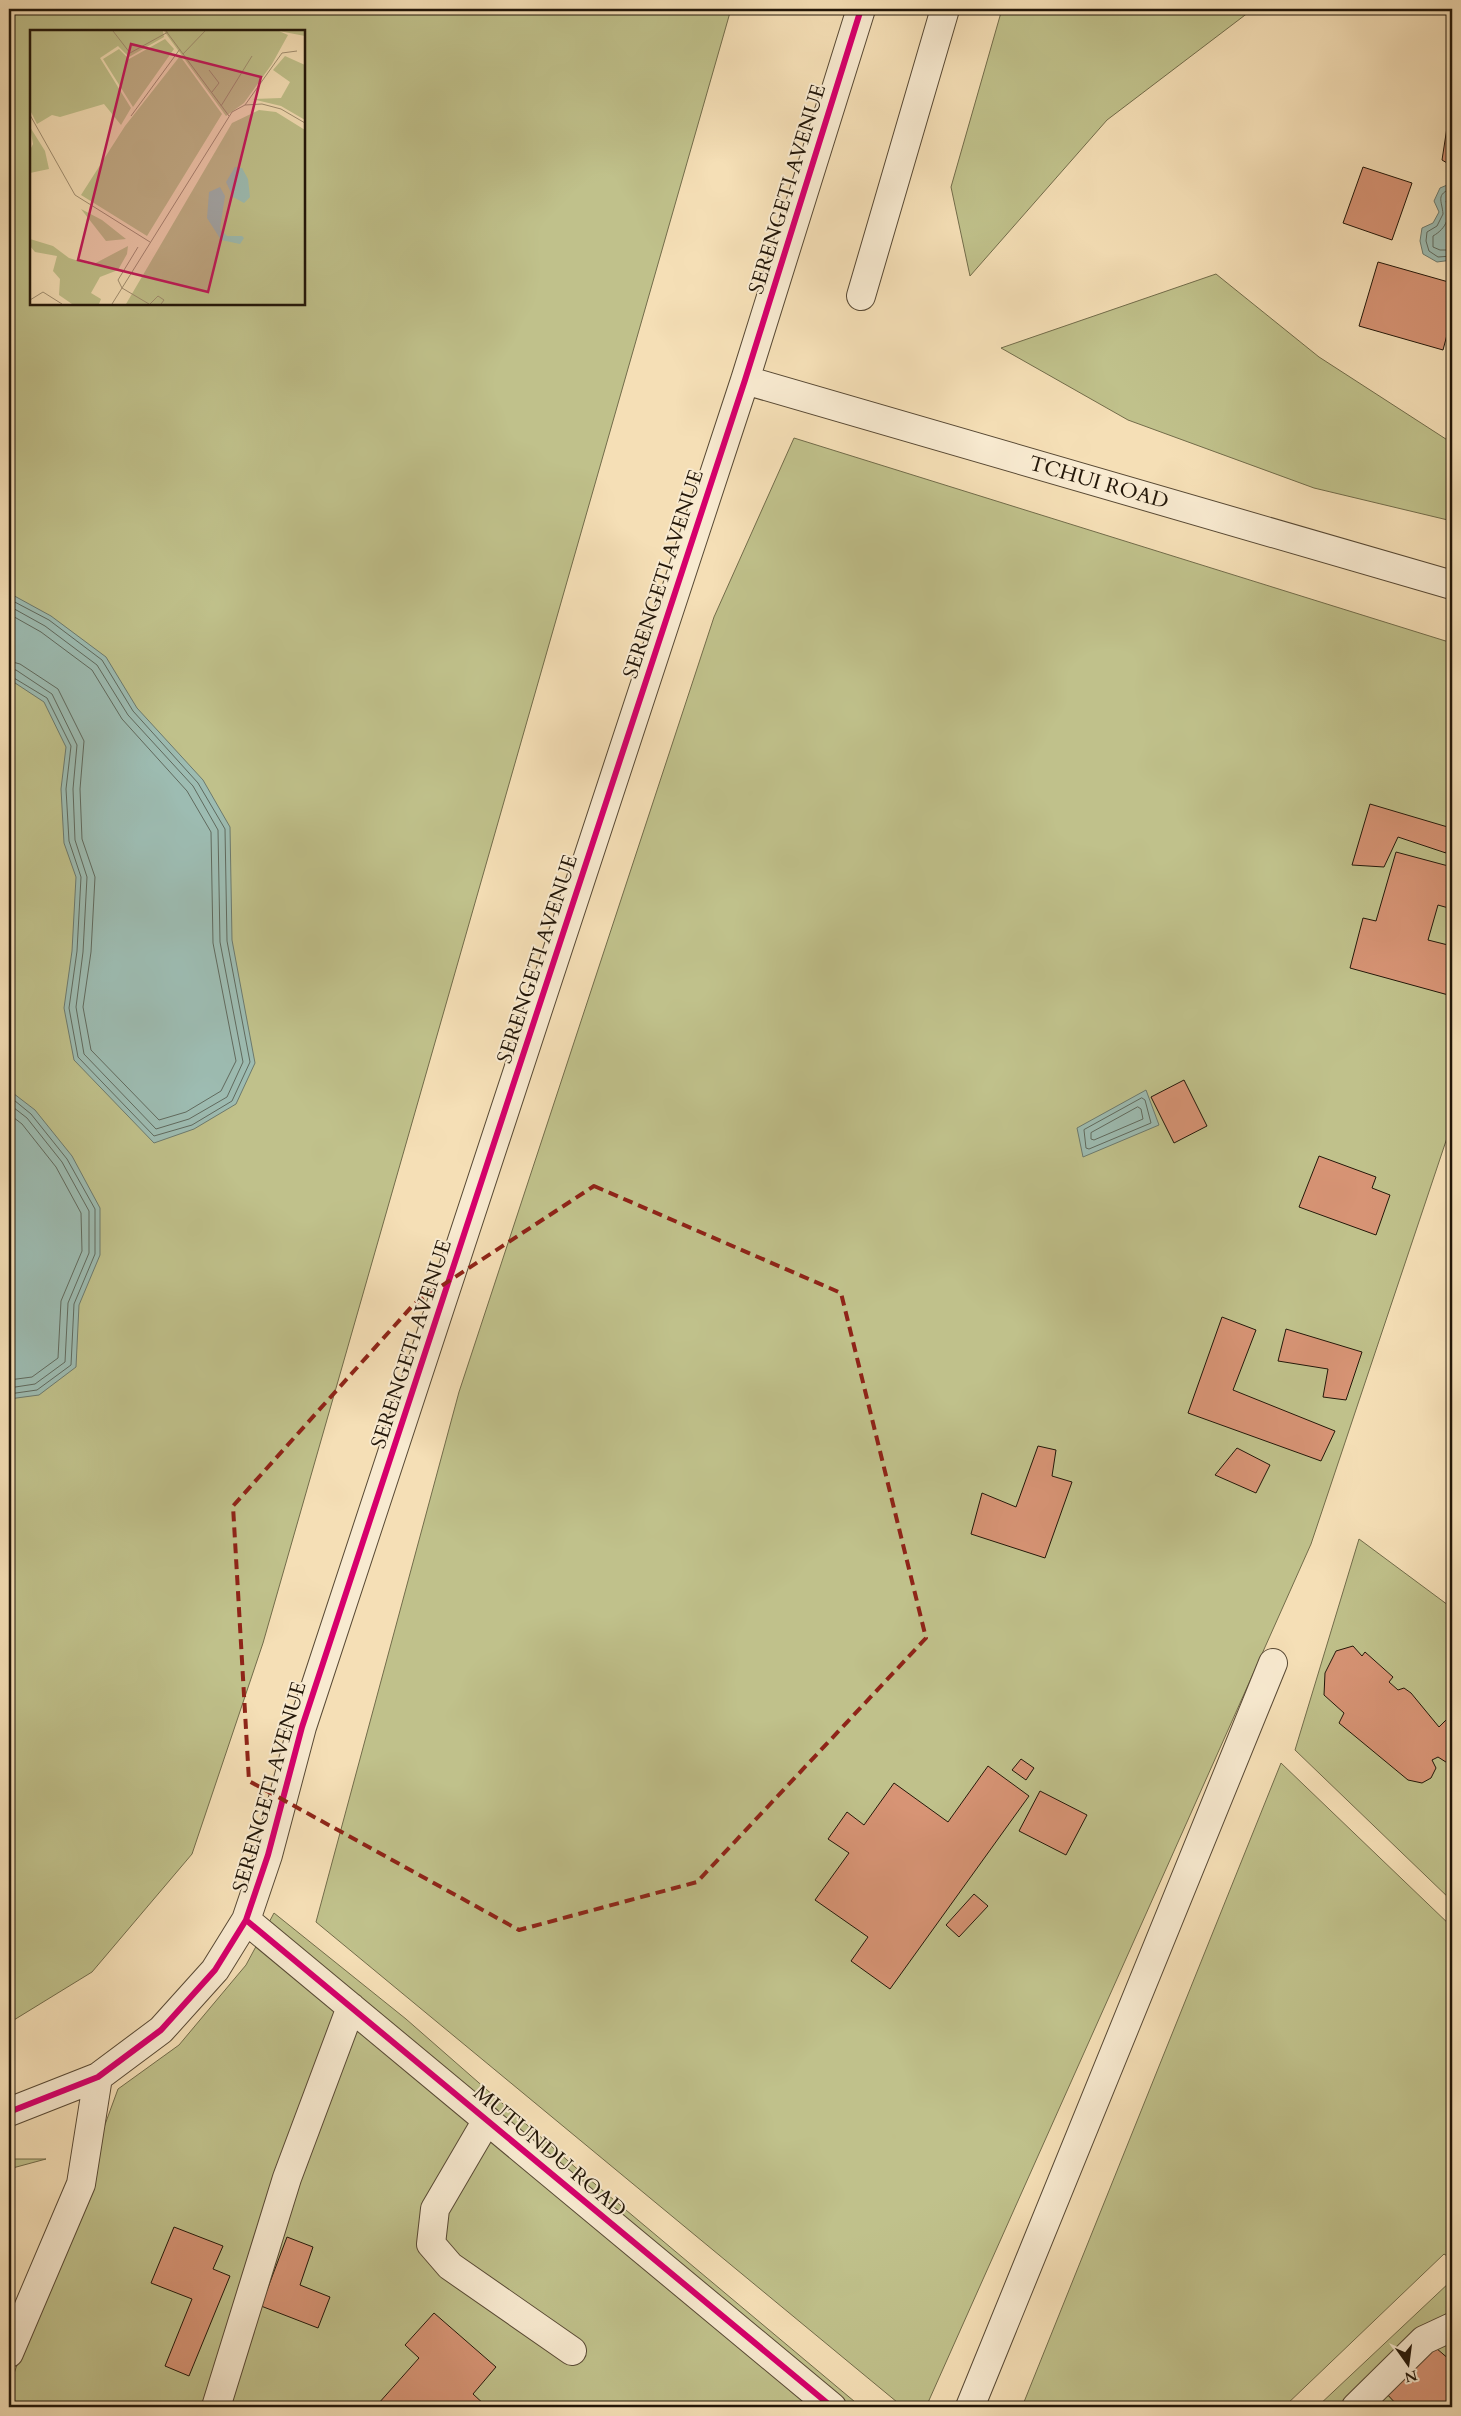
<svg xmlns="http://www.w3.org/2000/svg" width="1461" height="2416" viewBox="0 0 1461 2416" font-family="Cardo,serif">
  <rect width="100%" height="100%" fill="#f5dfb6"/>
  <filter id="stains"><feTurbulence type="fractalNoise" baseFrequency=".004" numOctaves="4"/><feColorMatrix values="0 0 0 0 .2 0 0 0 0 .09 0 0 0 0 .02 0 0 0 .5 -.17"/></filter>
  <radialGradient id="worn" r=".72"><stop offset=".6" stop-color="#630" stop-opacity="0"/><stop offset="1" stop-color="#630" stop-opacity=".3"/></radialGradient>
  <!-- green -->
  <path fill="#c0c18b" stroke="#726c4a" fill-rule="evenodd" d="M9 9H731L263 1643 192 1854 92 1972 9 2023ZM31 31H304V304H31Z
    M1002 9H1253L1107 120 970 276 951 187Z
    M1216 274 1319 357 1452 443V521L1314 488 1128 420 1001 348Z
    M794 438 1452 643V1123L1311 1544 926 2407H903L316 1922 459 1392 714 617Z
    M1359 1539 1452 1608V1901L1295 1750Z
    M1281 1763 1452 1927V2259L1444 2254 1284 2407H1022Z
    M274 1913 406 2019 583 2174 861 2407H9V2387L118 2089 179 2045 246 1965Z
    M9 2159H46L9 2169Z
    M1451 2281 1452 2407H1317Z"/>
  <!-- water -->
  <path fill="#9dbcb2" stroke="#6c7a6e" d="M1452 183V260L1437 262 1423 254 1420 241 1422 228 1433 223 1439 212 1434 201 1440 188Z
    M9 593 51 616 106 657 137 708 203 780 230 827 232 940 255 1063 236 1104 194 1129 154 1143 74 1060 64 1008 72 951 76 877 64 843 61 789 66 747 44 702 9 679Z
    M9 1090 35 1110 72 1156 100 1208V1255L79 1305 76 1367 39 1395 9 1399Z
    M1146 1090 1159 1125 1083 1157 1077 1128Z"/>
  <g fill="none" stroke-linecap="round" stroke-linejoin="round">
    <!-- shore -->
    <path stroke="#606a5e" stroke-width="1" d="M1452 188C1435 195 1442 200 1443 214L1437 226 1427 232 1426 241 1429 251 1438 257 1452 256
      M1452 195 1446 201C1451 216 1447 228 1433 236V247L1440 250H1452
      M9 599 49 620 102 660 133 711 198 783 225 829 227 941 250 1062 232 1101 192 1125 154 1136 78 1057 69 1008 77 951 81 877 69 841 66 789 71 746 47 698 9 675
      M9 606 45 626 97 665 128 715 193 786 218 830 220 942 243 1062 227 1097 189 1119 156 1129 84 1054 76 1007 83 952 87 877 75 840 73 789 77 745 52 694 16 670 9 669
      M9 614 41 632 92 670 122 719 187 791 211 832 213 943 236 1061 221 1091 186 1112 159 1120 91 1050 83 1007 91 952 95 877 82 839 80 789 84 741 58 689 20 664 9 661
      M9 1096 31 1114 67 1159 95 1209V1254L74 1304 71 1365 37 1390 9 1394
      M1142 1098 1145 1100 1151 1123 1089 1149 1086 1148 1084 1130Z
      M9 1104 27 1118 62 1162 89 1211V1253L68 1303 65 1362 35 1384 9 1388
      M1138 1107 1141 1109 1143 1119 1094 1140 1091 1139V1133Z
      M9 1114 22 1124 56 1167 81 1213 82 1251 61 1301 58 1358 32 1377 9 1380"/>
  </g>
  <!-- building -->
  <path fill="#d79475" stroke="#231709" d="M1448 121 1452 122V166L1442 160Z
    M1363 167 1412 183 1392 240 1343 223Z
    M1378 262 1452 283V316L1443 350 1359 326Z
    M1370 804 1451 828 1446 853 1398 837 1384 867 1352 865Z
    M1396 852 1452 867V909L1438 905 1428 940 1452 946V996L1350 968 1363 918 1376 921Z
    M1184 1080 1207 1126 1174 1143 1151 1097Z
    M1319 1156 1376 1177 1372 1188 1390 1195 1376 1235 1299 1207Z
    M1222 1317 1256 1330 1233 1390 1335 1431 1321 1461 1188 1413Z
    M1286 1329 1362 1352 1346 1400 1323 1397 1328 1369 1278 1361Z
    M1038 1446 1056 1450 1052 1476 1072 1482 1045 1558 971 1534 982 1493 1016 1507Z
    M1237 1448 1270 1465 1256 1493 1215 1475Z
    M1353 1646 1362 1656 1365 1652 1393 1677 1389 1682 1398 1690 1404 1688 1411 1693 1439 1727 1452 1714V1761L1449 1764 1438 1757 1432 1760 1436 1768 1431 1778 1422 1783 1408 1780 1339 1723 1344 1713 1324 1695 1325 1673 1336 1651Z
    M1021 1759 1034 1768 1026 1780 1012 1770Z
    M988 1766 1029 1796 890 1989 851 1961 868 1937 815 1900 849 1853 828 1839 847 1812 864 1825 894 1783 948 1822Z
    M1040 1791 1087 1815 1066 1855 1019 1831Z
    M974 1894 988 1906 959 1937 946 1925Z
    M174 2227 223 2246 213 2269 230 2276 189 2376 165 2366 192 2299 151 2283Z
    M287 2237 313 2247 300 2285 330 2297 318 2328 261 2306Z
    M434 2313 496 2367 473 2394 487 2407H382L378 2404 419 2358 405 2345Z
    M1429 2342 1450 2360 1452 2358V2407H1399L1384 2391Z"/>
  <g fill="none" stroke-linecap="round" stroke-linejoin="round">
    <!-- minor casing -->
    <g stroke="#584934" stroke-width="30">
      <path id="minor" d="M861 296 945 9
        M745 380 1452 585
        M246 1920 832 2407
        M9 2112 98 2077 161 2030 215 1970 246 1920 268 1855 302 1727 745 380 861 9
        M487 2120 435 2209 431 2244 450 2266 572 2351
        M9 2353 81 2184 98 2077
        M216 2407 287 2178 351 2007
        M970 2407 1273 1663
        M1356 2407 1424 2340 1452 2327"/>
    </g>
    <!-- minor -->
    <use href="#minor" stroke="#f8ead0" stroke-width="28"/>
    <!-- cycleway casing -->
    <g stroke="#f8ead0" stroke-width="9">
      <path id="cycleway" d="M246 1920 832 2407
        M9 2112 98 2077 161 2030 215 1970 246 1920 268 1855 302 1727 745 380 861 9"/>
    </g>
    <!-- cycleway -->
    <use href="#cycleway" stroke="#d6006c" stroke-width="6"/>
  </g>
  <!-- marked area -->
  <path fill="none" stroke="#8f2418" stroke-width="4" stroke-dasharray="10 6" stroke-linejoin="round" d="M594 1186 841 1293 926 1638 697 1882 519 1930 249 1781 233 1506 414 1304Z"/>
  <g text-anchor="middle" stroke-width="4" stroke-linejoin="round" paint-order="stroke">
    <!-- street labels -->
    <g font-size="21" fill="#231709" stroke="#f8ead0">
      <text transform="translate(787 189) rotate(-73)" y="7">SERENGETI AVENUE</text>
      <text transform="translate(1099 482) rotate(16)" y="7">TCHUI ROAD</text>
      <text transform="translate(663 574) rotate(-72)" y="7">SERENGETI AVENUE</text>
      <text transform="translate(537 959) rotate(-72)" y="7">SERENGETI AVENUE</text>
      <text transform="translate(411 1344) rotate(-72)" y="7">SERENGETI AVENUE</text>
      <text transform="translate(269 1787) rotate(-74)" y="7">SERENGETI AVENUE</text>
      <text transform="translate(550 2151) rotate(40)" y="7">MUTUNDU ROAD</text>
    </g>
  </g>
  <!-- overview -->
  <g transform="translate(30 30)">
    <rect width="275" height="275" fill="#f5dfb6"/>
    <path d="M0 1H133L134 7 99 27 88 16 70 28 101 78 91 95 74 74 30 87 22 85 7 94 0 80ZM134 1H275V6L249 1 258 5 242 34 214 73 196 86ZM135 9 144 19 103 77 73 29 89 19 99 29ZM150 26 192 84 117 206 51 165 95 96ZM255 26 275 35V90L251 76 222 69 251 68 260 52 243 40ZM229 80 246 82 275 100V274H96L202 93ZM0 97 15 121 19 139 0 143V120L3 114ZM51 179 72 190 96 209 76 211ZM0 209 23 216 39 228 62 235 98 216 97 224 88 240 70 247 61 263 71 269 69 274H42L29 265 30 249 23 241 27 226 5 222 0 216Z" fill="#c0c18b"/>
    <path d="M205 137 212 138 218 149 220 167 214 173 203 167 196 152ZM190 157 195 166 190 199 197 206H212L214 208 210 214 191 210 177 188 179 162Z" fill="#9dbcb2"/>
    <path fill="none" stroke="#a18f71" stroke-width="1" d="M83 1 100 23 138 2M136 1 199 86M153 24 175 1M179 40 189 53 182 62M215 75 252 23 267 21M191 76 222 26M0 85 45 165 120 212M101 86 150 19M108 217 88 250 92 258 119 274M0 270 13 262 32 274M82 274 202 82 215 75 232 74 251 79 275 93M120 274 128 266 134 270 131 274"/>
    <path fill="#c2185b" fill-opacity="0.15" stroke="#c2185b" stroke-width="2.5" d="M101 14 231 47 178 262 48 230Z"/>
    <rect width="275" height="275" fill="none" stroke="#231709" stroke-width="2.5"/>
  </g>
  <!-- margin -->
  <rect width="1461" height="2416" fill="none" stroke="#f5dfb6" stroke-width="30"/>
  <rect x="10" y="10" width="1441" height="2396" fill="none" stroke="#231709" stroke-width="2.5"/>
  <rect x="15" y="15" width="1431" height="2386" fill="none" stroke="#231709"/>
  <!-- north arrow -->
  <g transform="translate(1408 2364) rotate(166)" stroke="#f8ead0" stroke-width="4" paint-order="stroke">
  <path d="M0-4L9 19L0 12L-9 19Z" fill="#231709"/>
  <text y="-8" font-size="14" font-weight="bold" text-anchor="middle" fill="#231709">N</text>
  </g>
  <rect width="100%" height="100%" filter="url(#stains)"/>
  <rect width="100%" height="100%" fill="url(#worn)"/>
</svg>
